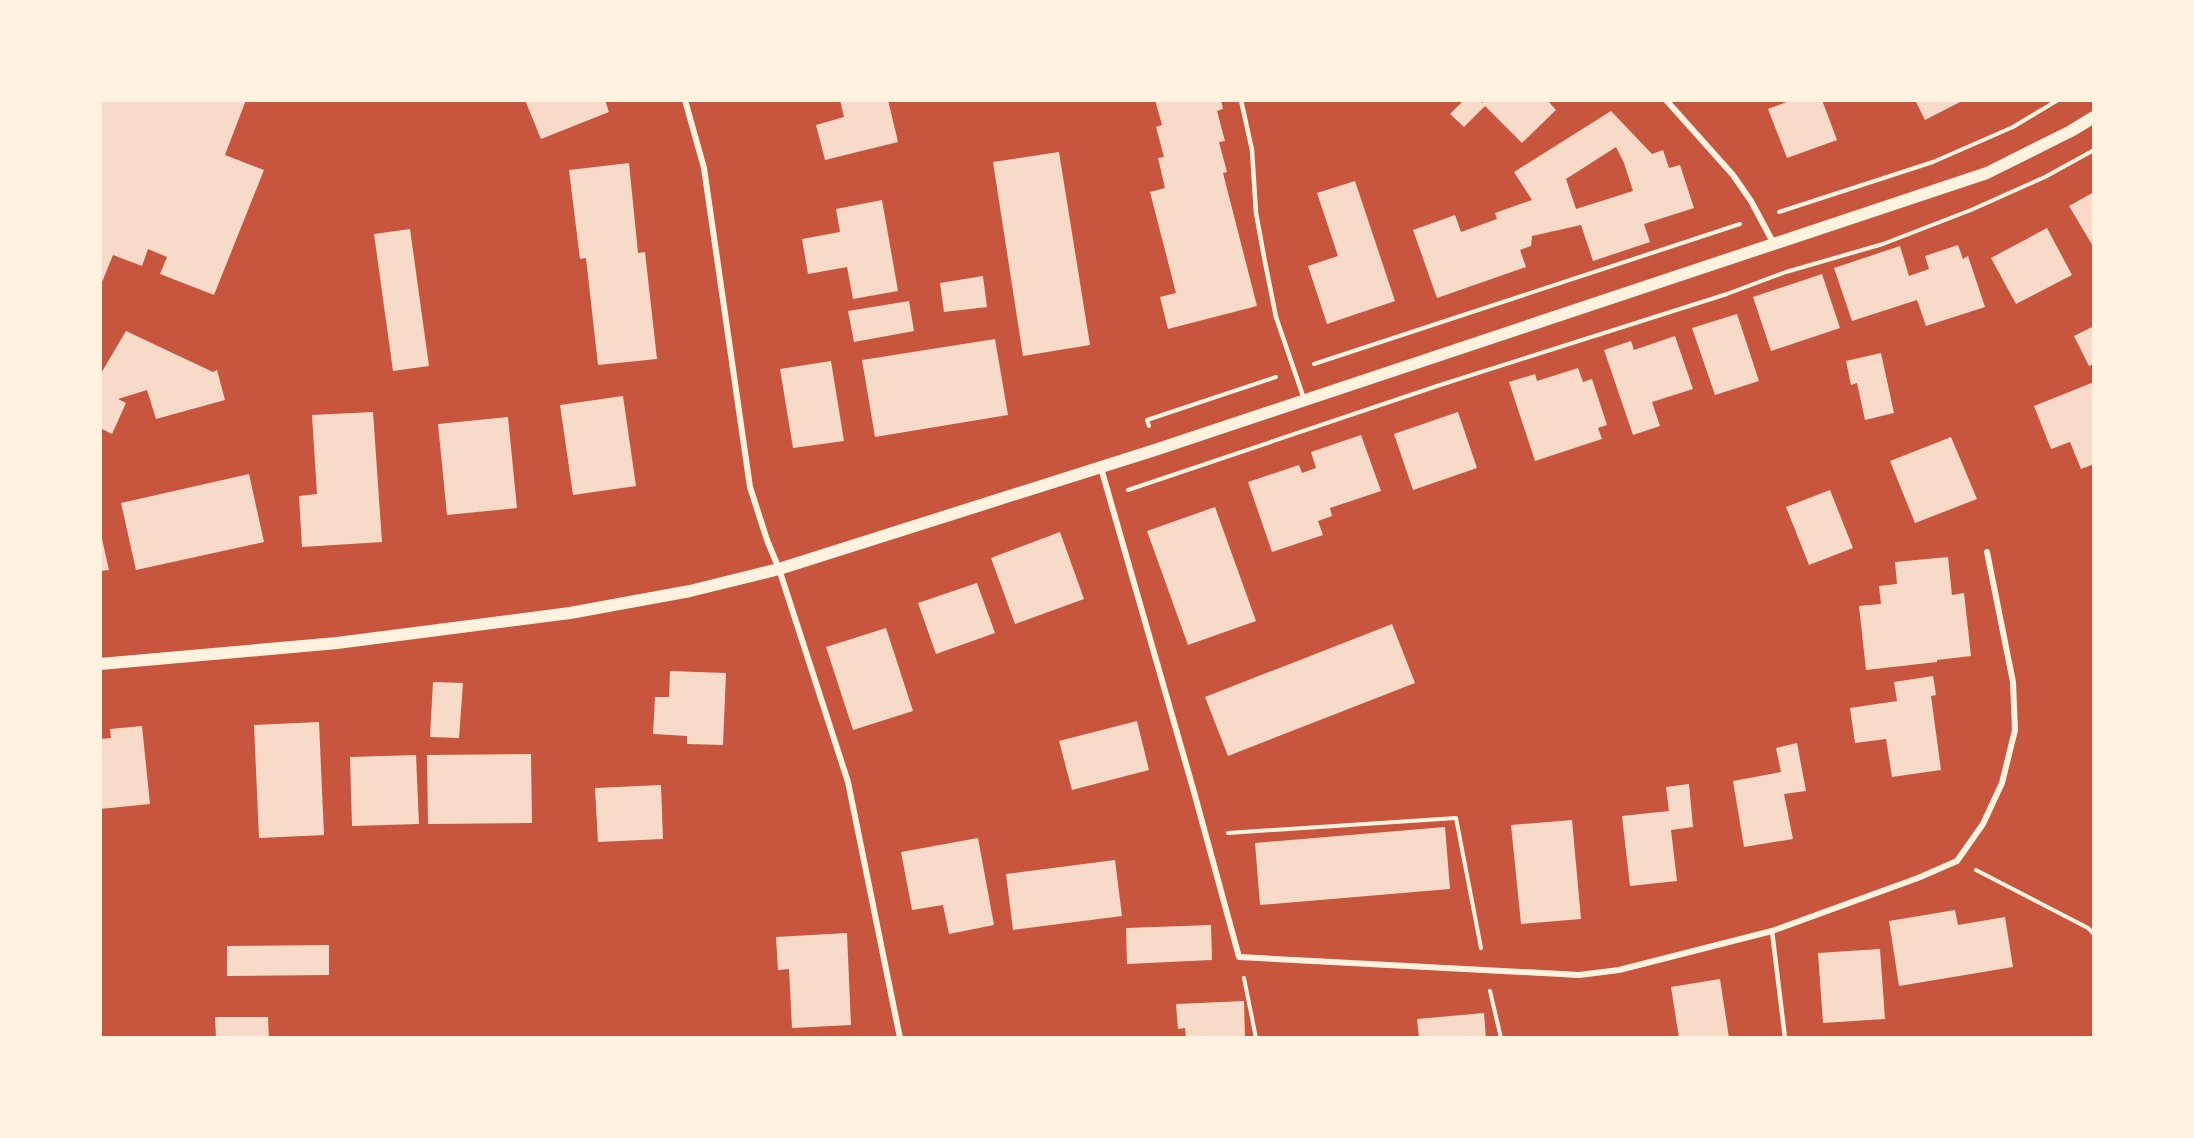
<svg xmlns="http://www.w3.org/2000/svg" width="2194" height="1138" viewBox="0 0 2194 1138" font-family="Roboto,sans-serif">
  <rect width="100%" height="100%" fill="#c8553d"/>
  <!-- building -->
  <path fill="#f7dbc8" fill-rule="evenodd" d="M100 100H246L225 155 264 170 214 295 160 274 167 257 148 249 142 266 113 255 100 287Z
    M525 100H605L609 112 541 139Z
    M840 100H888L898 142 825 160 816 125 844 117Z
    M1155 100H1221L1223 109 1217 111 1225 141 1219 142 1227 172 1223 173 1257 306 1168 329 1160 297 1176 293 1150 192 1165 188 1158 158 1164 157 1156 127 1162 125Z
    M1464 100H1480L1482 103 1484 100H1547L1556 110 1522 143 1485 106 1464 127 1450 114Z
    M1792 100H1822L1837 140 1787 158 1768 109Z
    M1915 100H1964L1925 120Z
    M1611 111 1652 154 1663 150 1669 168 1680 165 1694 208 1644 224 1650 242 1593 261 1581 225 1532 236 1531 246 1520 250 1526 267 1437 298 1413 230 1455 215 1461 232 1497 219 1495 213 1532 200 1514 172ZM1616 147 1624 163 1633 191 1576 209 1566 179Z
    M1059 152 1090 345 1023 356 993 162Z
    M629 163 638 253 645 252 657 359 598 365 586 258 580 259 569 170Z
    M1355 181 1395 301 1327 324 1308 266 1338 256 1317 193Z
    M2094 192V248L2069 206Z
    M882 200 898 291 853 299 847 267 808 274 802 239 840 232 836 209Z
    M2047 228 2072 275 2016 304 1991 258Z
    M410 229 429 366 393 371 374 234Z
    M1958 245 1963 259 1968 256 1985 307 1926 326 1917 300 1852 321 1834 268 1900 246 1909 276 1929 269 1925 256Z
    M1822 274 1840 328 1771 351 1753 297Z
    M983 276 987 307 944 312 940 283Z
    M909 301 914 331 854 342 848 311Z
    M1737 314 1759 381 1715 395 1692 328Z
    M2094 326V364L2089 366 2074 336Z
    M126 331 213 372 217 370 225 400 156 419 147 390 118 399 126 403 112 434 100 428V375Z
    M1675 336 1693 389 1652 402 1660 426 1633 435 1604 350 1631 341 1634 350Z
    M995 339 1008 415 875 437 862 360Z
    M1881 353 1894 413 1865 420 1857 383 1851 385 1846 361Z
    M831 361 844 441 793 448 780 369Z
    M1578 368 1583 382 1592 379 1607 425 1598 428 1602 439 1535 461 1509 382 1535 374 1537 381Z
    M2094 382V464L2081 469 2070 442 2051 449 2034 406Z
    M623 396 636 486 573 495 560 405Z
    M373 412 382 542 302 547 299 496 317 494 312 415Z
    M1458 412 1477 468 1413 490 1394 434Z
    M508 417 517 508 447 515 438 424Z
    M1361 435 1381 491 1330 508 1332 516 1318 521 1323 535 1272 552 1248 482 1299 465 1302 473 1316 468 1311 452Z
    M1951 437 1977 499 1915 523 1890 461Z
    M249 474 264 542 136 570 121 503Z
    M1830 490 1853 548 1809 565 1786 507Z
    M1215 507 1256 621 1188 645 1147 531Z
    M100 530 109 570 100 571Z
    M1060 532 1084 599 1015 624 991 558Z
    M1948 557 1952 595 1964 593 1971 656 1937 660V662L1866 670 1859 606 1881 604 1879 586 1897 584 1895 562Z
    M977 583 995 633 936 654 918 603Z
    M1392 624 1415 683 1228 756 1205 697Z
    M886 628 913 711 853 730 826 647Z
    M670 671 726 673 723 745 687 744V736L653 734 655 697H669Z
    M1933 676 1936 695 1931 696 1941 770 1892 777 1886 739 1855 743 1850 708 1897 701 1894 682Z
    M433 682 463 683 459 738 430 737Z
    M1137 721 1149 770 1072 790 1059 741Z
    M319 722 324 835 259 838 254 725Z
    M142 726 150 804 100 809V739L111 738 110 729Z
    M1797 743 1806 791 1784 794 1793 839 1744 847 1733 781 1781 772 1776 748Z
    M531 754 532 823 428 824 427 755Z
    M416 755 419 824 352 826 350 757Z
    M1689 784 1693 827 1671 830 1677 881 1630 886 1622 816 1669 811 1666 787Z
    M661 785 663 839 598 842 595 788Z
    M1572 820 1581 919 1521 924 1511 825Z
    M1445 827 1450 889 1260 905 1255 843Z
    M978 838 994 925 949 934 943 905 912 910 901 852Z
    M1115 860 1122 916 1013 930 1006 874Z
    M1955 910 1958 925 2005 917 2013 967 1899 986 1889 921Z
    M1211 925 1212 960 1127 964 1126 928Z
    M847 933 851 1025 792 1028 789 969 778 970 776 937Z
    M329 945V975L227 976V946Z
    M1880 949 1885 1019 1823 1023 1818 953Z
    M1720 979 1729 1038H1679L1671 987Z
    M1244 1001 1245 1038H1186L1185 1028 1178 1029 1176 1004Z
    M1484 1013 1486 1038H1419L1417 1019Z
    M215 1017H268L269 1038H216Z"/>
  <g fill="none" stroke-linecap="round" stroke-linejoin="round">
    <!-- path -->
    <path stroke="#fff3e0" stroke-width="4" d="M1779 212 1933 162 2013 127 2058 100
      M1314 364 1740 224
      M1149 426 1147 420 1276 377
      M1128 490 1437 386 1727 294 1786 272 1883 244 1971 210 2045 177 2094 150
      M1228 833 1456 818 1481 948
      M1976 870 2088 928 2094 934
      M1244 978 1256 1038
      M1490 991 1501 1038"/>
    <!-- service -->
    <path stroke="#fff3e0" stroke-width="4.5" d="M1241 100 1252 150 1256 213 1265 262 1276 317 1304 399
      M1772 931 1785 1038"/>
    <!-- minor -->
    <path stroke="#fff3e0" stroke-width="6" d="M685 100 704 168 750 487 767 540 779 569 848 782 900 1038
      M1666 100 1733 175 1751 201 1774 244
      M1101 468 1194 792 1239 957 1579 975 1619 970 1772 931 1918 878 1957 861 1983 824 2002 783 2015 730 2013 682 1987 552"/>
    <!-- secondary -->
    <path stroke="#fff3e0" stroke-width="12" d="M100 664 337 643 570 613 690 591 779 569 1158 449 1987 173 2071 131 2094 117"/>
  </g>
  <!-- border -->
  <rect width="2194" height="1138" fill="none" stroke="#fff3e0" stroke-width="204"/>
</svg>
